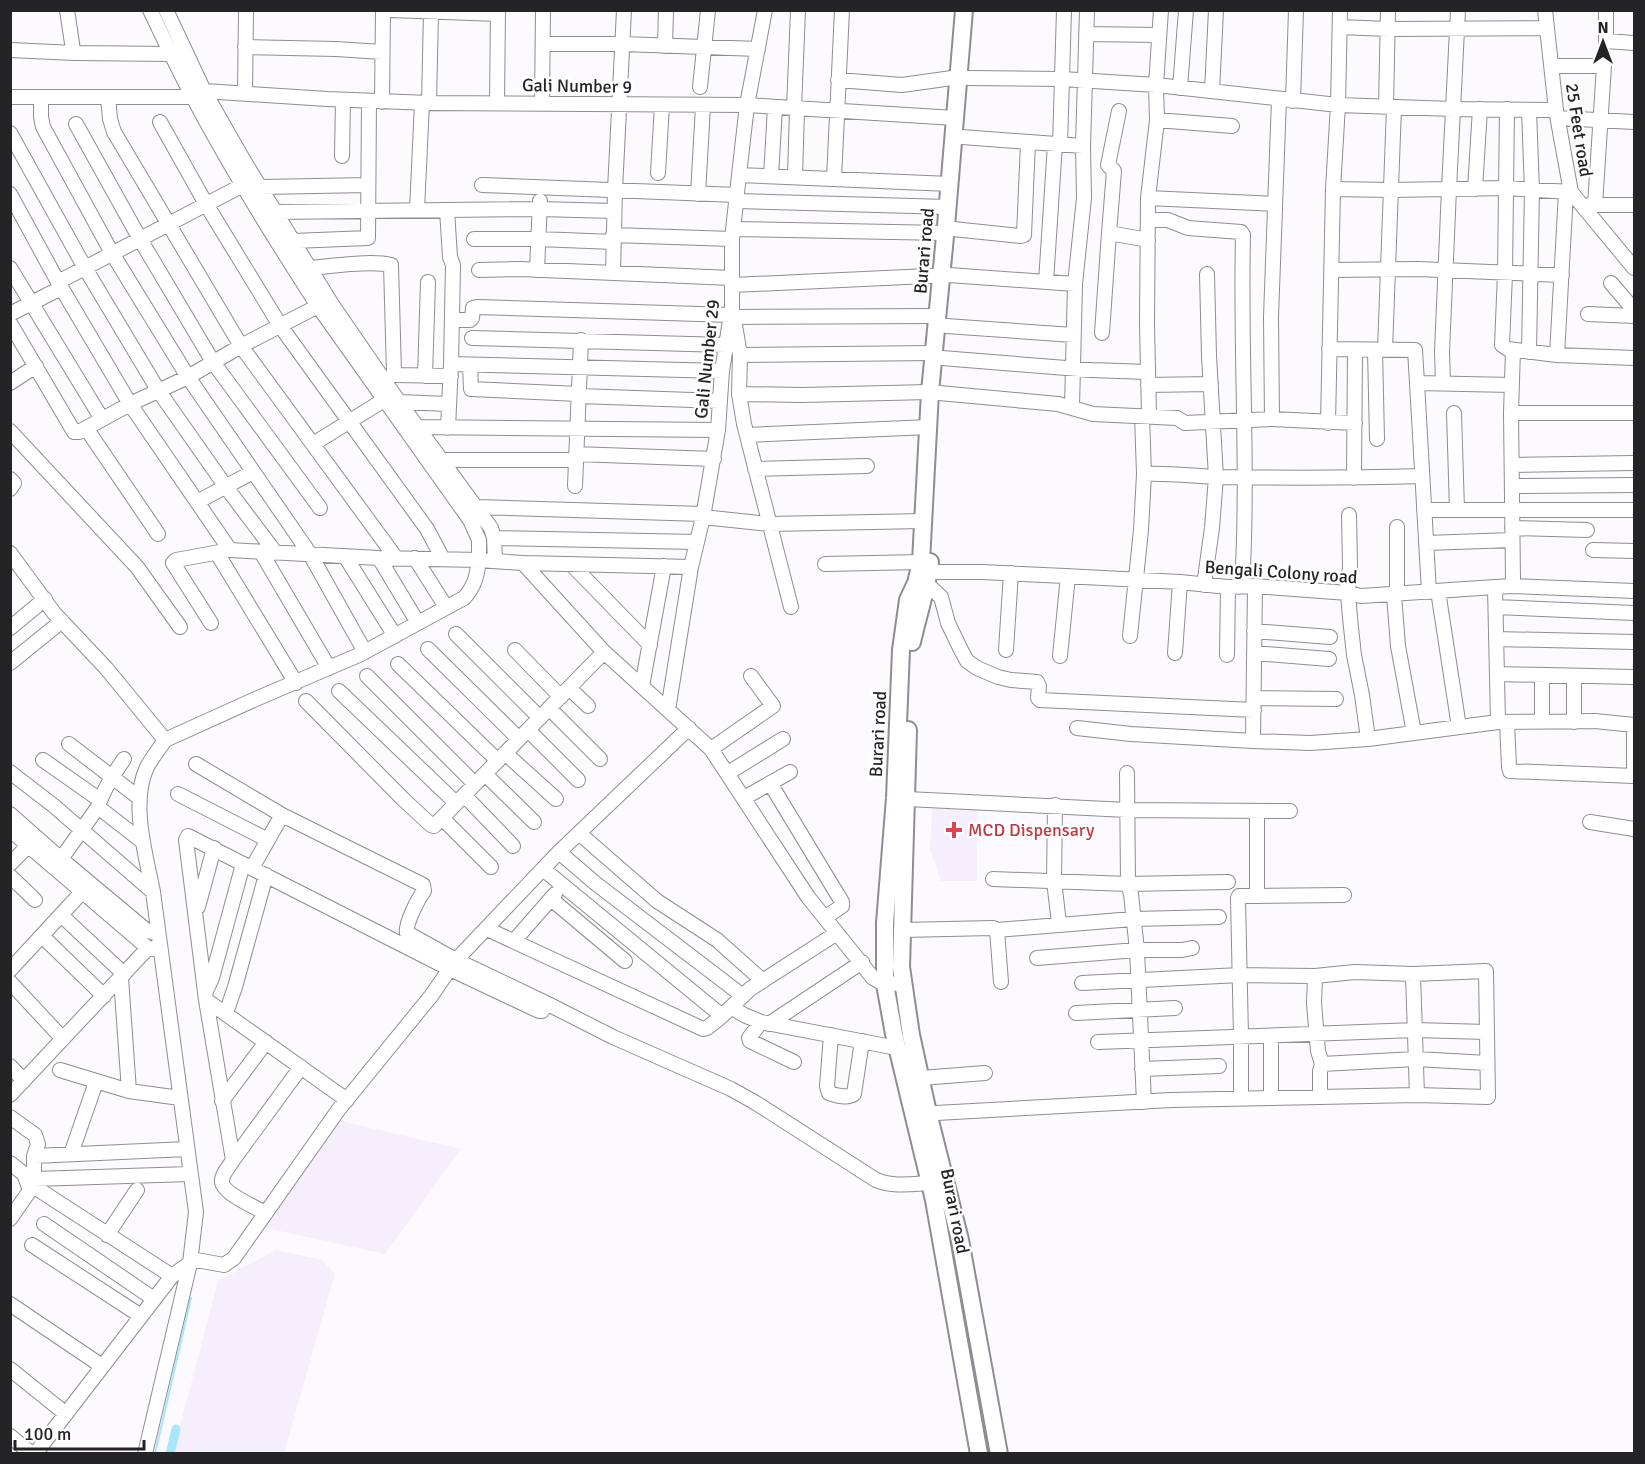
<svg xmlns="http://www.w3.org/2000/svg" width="1645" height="1464" viewBox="0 0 1645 1464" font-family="Signika,sans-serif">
  <rect width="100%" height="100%" fill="#fcf9ff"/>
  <!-- built -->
  <path fill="#f5eefd" d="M932 809H977V881H941L930 850Z
    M332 1119 461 1149 385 1254 257 1226Z
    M276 1250 322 1260 335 1274 284 1453H173L218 1281Z"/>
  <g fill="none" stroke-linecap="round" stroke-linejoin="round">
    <!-- stream -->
    <path stroke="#a6e7fc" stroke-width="2" d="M155 1454 191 1298"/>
    <!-- canal -->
    <path stroke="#a6e7fc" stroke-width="9" d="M170 1454 176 1429"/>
    <!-- minor casing -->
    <g stroke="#8f8c93" stroke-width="16">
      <path id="minor" d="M67 10 73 50 75 53 171 54
        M150 10C164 39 178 69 193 97 231 169 274 238 318 306L470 520 479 540V560L523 563 604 652 711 749 808 897 873 978 882 983 903 984
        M166 10 204 91 244 161 331 303 399 402 491 528 494 538 495 560
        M391 10 498 14
        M1340 10 1338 105 1333 189 1391 190 1505 188 1571 192
        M1545 10 1556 110 1571 192 1634 268
        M1606 10V41L1634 43
        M1340 27 1388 29 1547 28
        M1086 34 1159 35
        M543 44H623L758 49
        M665 46 666 10
        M245 47 336 49 382 52
        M10 50 75 53
        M1552 66H1604L1595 205
        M967 78 1062 79 1156 85 1338 105 1453 109 1556 110
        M838 80 902 85 959 77
        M700 87 708 10
        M1180 88 1186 10
        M1212 91 1216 10
        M245 94 246 10
        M10 97H193L196 94 204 91 327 99 429 103 747 105 955 118
        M108 97 110 119 114 132 241 346 396 558
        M41 98V117L43 127 112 253 188 377 310 554 365 652
        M1293 101 1296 10
        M382 102 383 10
        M429 103 431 12
        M497 103 498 10
        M542 103 543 10
        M1386 107 1388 10
        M794 109 798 10
        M1507 109 1505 274 1502 345 1508 349 1557 355
        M1558 118 1634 122
        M1157 120 1232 126
        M160 122 206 204 281 327 427 529 443 559
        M76 124 140 239 213 362 320 508
        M10 133 85 268 158 390 226 487 275 552
        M962 137 1083 146
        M1060 145 1064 10
        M342 156 343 100
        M658 173 662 105
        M739 175 950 184
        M771 176 775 108
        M795 177 797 109
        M834 179 842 10
        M482 185 737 195
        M261 187 368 185
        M1475 189 1480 109
        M1566 192 1557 355 1634 358
        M10 194 58 282 130 404 79 432H74L10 323
        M698 194 703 106
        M1148 198 1275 204
        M737 201 948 207
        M1589 205H1634
        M417 210 422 103
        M447 210 450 257 453 265 451 364
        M275 212 539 209 614 211
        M1149 220H1168L1188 228 1241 232 1243 235C1240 352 1249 469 1242 586
        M734 229 945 233
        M953 229 1021 236 1024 235 1028 143
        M1109 233 1114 171 1108 165 1119 111
        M613 235 732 239
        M474 239H538L614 242
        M293 241 368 238 369 101
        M10 268 102 419
        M310 268C331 266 372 260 391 265L394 373 396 375 451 376
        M479 270 520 269 732 278
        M537 270 540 201
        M1332 270 1418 269 1562 275
        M613 273 615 190 624 10
        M58 282 243 185
        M1046 282 1055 144
        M1611 283 1634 310
        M733 285 949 275 1075 284
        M10 314 61 288
        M1588 314 1634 316
        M733 317 938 316
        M734 319 740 355 739 394 744 424 791 607
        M452 320H470L472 318 473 308 477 307 731 315
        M946 326 1073 335
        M1102 333 1109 233 1148 240
        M472 338 726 345
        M1329 349 1415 350 1417 383
        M1375 350 1377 439
        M1385 350 1394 107
        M1513 350 1511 413H1634
        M1529 352 1532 190 1529 110
        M740 355 934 353
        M942 358 1091 370 1148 372
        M470 365 471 389 579 394
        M425 376 428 282
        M10 383 36 366
        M1443 383 1442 352 1449 189 1458 10
        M1148 385 1211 384
        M939 393 1058 404 1093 414 1177 418 1185 423 1272 419 1355 423
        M739 394 802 395 930 392
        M579 396 720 401
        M399 402 448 404
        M1072 407 1075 284 1084 198 1083 146 1087 10
        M1454 413 1457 510
        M1142 416 1144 474C1169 473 1193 476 1218 477 1286 478 1354 478 1422 476
        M1149 416 1147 324 1148 198 1157 120 1156 85 1161 10
        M1272 419 1271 317 1279 99
        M1328 423 1333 189
        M418 427 718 430
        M86 428 158 534
        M448 428 451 364 722 371
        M10 431 137 567 180 627
        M747 435 929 427
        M313 444 384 400
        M576 454 714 459
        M442 460H576
        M1512 465 1634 463
        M755 469 867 466
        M1354 478 1355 350
        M10 479 14 483 10 489
        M575 486 581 340
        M1512 486 1634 485
        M197 502 253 472
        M476 507 703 514
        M1424 510H1634
        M1349 515 1350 565 1348 593 1350 618 1354 655 1362 695 1368 739
        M703 517 769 524 924 521
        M1397 527V594
        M1512 528 1587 530
        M494 538 697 542
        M1426 543 1512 540
        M1593 550 1634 551
        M261 552 329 668
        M10 553 54 613 106 668 165 740
        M217 553 296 683
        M345 556 395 636
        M379 558 418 623
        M415 558 446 607
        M523 563 691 567
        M571 564 650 645
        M825 564 921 562
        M929 572H982L1065 576 1180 582 1228 587 1255 586 1348 593 1361 596 1495 587 1498 722
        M928 585 941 597 948 623 961 650 967 661 977 668 998 677 1011 680 1037 682 1039 686 1038 698 1040 700 1254 710
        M1204 585 1212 528 1216 477 1209 356 1207 274
        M1512 586 1634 591
        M1495 587 1512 586 1513 580 1511 413
        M1438 591 1459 727
        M1429 592 1417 383 1512 385
        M1394 595 1398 646 1414 733
        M1496 607 1634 613
        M211 623 173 563 176 560 225 551
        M10 628 45 599
        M1254 631 1330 637
        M456 634 540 718
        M1130 636 1141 530 1144 474
        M1496 639 1634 642
        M428 649 519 739
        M515 650 561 697
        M1006 650 1011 573
        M1175 653 1180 582
        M1254 653 1329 659
        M1227 655 1228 587
        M1060 656 1068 576
        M10 663 62 621
        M398 664 498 761
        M1497 674 1634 677
        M1542 675V722
        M367 676 475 784
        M642 686 664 566
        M569 688 588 706
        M339 691 456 803
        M1254 698 1336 699
        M306 701 403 799 431 825 434 826 604 652
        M549 708 600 759
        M668 710 691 567 703 517 718 430 722 371 732 308V239L739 175 747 105 765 10
        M1507 722 1509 767 1510 771 1634 776
        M1574 722V676
        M1077 728 1131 734 1253 741 1310 743 1368 739 1498 722 1595 721 1634 725
        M528 730 578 780
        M1253 741 1255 586
        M69 744 138 797
        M711 749 773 706 751 676
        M505 753 556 799
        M43 760 100 800
        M196 764 282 815 423 885 424 891C418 899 405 924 407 933L411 935 456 960 546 1003 613 1037 731 1089 756 1103 876 1180C893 1187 912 1184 930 1183
        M10 772 54 806 153 892
        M728 773 783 739
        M1127 773 1128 884 1228 882
        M485 774 534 822
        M1634 776V725
        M770 783 842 902V906L826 917
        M178 794 268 840
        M464 795 513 846
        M744 798 790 772
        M907 799 1127 810 1290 811
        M1055 805 1054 881 1059 923
        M98 807 143 842
        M1257 811V896L1344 895
        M10 814 61 859 146 930 158 934
        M442 818 491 867
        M1590 822 1634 829
        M10 830 148 948 155 949
        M580 834 657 901 717 940 763 981
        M559 852 595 883 743 996
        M10 864 28 846
        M56 866 98 807C103 790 114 774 124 759
        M252 868 282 815
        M543 869 722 1016
        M10 876 35 900
        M993 879 1128 884 1131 894 1137 950 1144 1102
        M551 899 625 961
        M198 907 214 848
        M61 915 124 974
        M487 929 703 1029 707 1028 722 1016 750 989 837 933
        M902 930 993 928 997 930 1133 919 1219 917
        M997 930 1001 982
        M42 936 104 996
        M514 941 555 894
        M1037 958 1137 950H1182L1192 948
        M10 970 82 892
        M1413 974 1417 1095
        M1315 976 1314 1003 1318 1051 1322 1064 1320 1071V1097
        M121 978 129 1091
        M10 982 63 1039
        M206 991 212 978 243 864
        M206 1000 233 1160C229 1167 221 1175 222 1182 223 1193 256 1208 266 1213
        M731 1007 744 1015 761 1022 897 1048
        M226 1013 235 987 266 875
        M1076 1013 1175 1008
        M761 1022 749 1038 750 1041 794 1062
        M769 1024 862 962
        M831 1035 827 1086 829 1093C837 1096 848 1098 854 1094L862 1041
        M1271 1036V1098
        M1098 1042 1415 1030 1487 1032
        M1322 1064 1416 1059 1487 1063
        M10 1066 24 1081
        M1142 1069 1219 1066
        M60 1070 129 1091 180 1098
        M921 1078 985 1073
        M10 1095 148 948
        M1241 1099V1037L1238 898 1239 896H1257
        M347 1100 206 1000 186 840 188 836 450 969 539 1011H542L546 1003
        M222 1101 266 1042
        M918 1114 1171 1100 1417 1095 1488 1097 1486 971 1413 974 1355 972 1315 976 1240 975 1082 983
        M10 1117 35 1135 38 1144 34 1156V1179L33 1186 10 1219
        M71 1154 96 1082
        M34 1156 187 1149
        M233 1160 301 1067
        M10 1163 24 1174 30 1190
        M34 1179 190 1174
        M33 1186 172 1276
        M44 1224 154 1299
        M107 1235 137 1190
        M32 1245 141 1316
        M191 1259 224 1265 234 1258 339 1109 431 996 456 960 559 852 689 728
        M10 1304 102 1366
        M10 1369 66 1414
        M10 1436 32 1454
        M35 1454 172 1276 190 1263
        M145 1454 190 1263 196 1212 153 892C146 855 130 803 147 767 152 758 159 749 165 740L258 698 359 655 464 598C475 586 477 575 479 560L379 558 230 550 130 404 188 377 241 346 318 306"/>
    </g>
    <!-- major casing -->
    <g stroke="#8f8c93" stroke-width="20">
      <path id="major" d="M964 10 946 226 930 392 921 562 916 583 908 600 901 650 895 798 885 923V984L894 1034 934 1200 979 1454
        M912 642C918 615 927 589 930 562
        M908 730 901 967 911 1035 928 1113 960 1240 999 1454"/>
    </g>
    <!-- minor -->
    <use href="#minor" stroke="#fff" stroke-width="14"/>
    <!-- major -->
    <use href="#major" stroke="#fff" stroke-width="16"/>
  </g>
  <!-- markers -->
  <path fill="#e0444e" stroke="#fff" stroke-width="2" d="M951 821h6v6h6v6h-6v6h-6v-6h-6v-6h6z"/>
  <g text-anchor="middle" stroke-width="5" stroke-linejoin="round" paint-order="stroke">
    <!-- street labels -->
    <g font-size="18" fill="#242326" stroke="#fff">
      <text transform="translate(577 86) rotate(1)" y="6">Gali Number 9</text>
      <text transform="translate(1579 130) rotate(81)" y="6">25 Feet road</text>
      <text transform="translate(924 251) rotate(-85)" y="6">Burari road</text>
      <text transform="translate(707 359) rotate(-84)" y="6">Gali Number 29</text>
      <text transform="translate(1281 572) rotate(4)" y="6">Bengali Colony road</text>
      <text transform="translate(878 734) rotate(-87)" y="6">Burari road</text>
      <text transform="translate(955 1211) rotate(79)" y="6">Burari road</text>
    </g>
    <!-- health labels -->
    <g font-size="18" fill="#be3a42" stroke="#fff" text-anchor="start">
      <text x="968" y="836">MCD Dispensary</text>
    </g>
  </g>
  <!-- border -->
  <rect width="1645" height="1464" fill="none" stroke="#242326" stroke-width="24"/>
  <!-- north arrow -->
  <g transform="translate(1603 42)" stroke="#ffffff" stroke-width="4.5" paint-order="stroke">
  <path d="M0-4.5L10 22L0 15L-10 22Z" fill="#242326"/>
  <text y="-9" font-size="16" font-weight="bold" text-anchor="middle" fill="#242326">N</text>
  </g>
  <!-- scale -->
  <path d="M15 1440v9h129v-9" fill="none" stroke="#242326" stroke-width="3"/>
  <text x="24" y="1440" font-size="18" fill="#242326" stroke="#ffffff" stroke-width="4.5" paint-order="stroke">100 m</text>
</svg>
